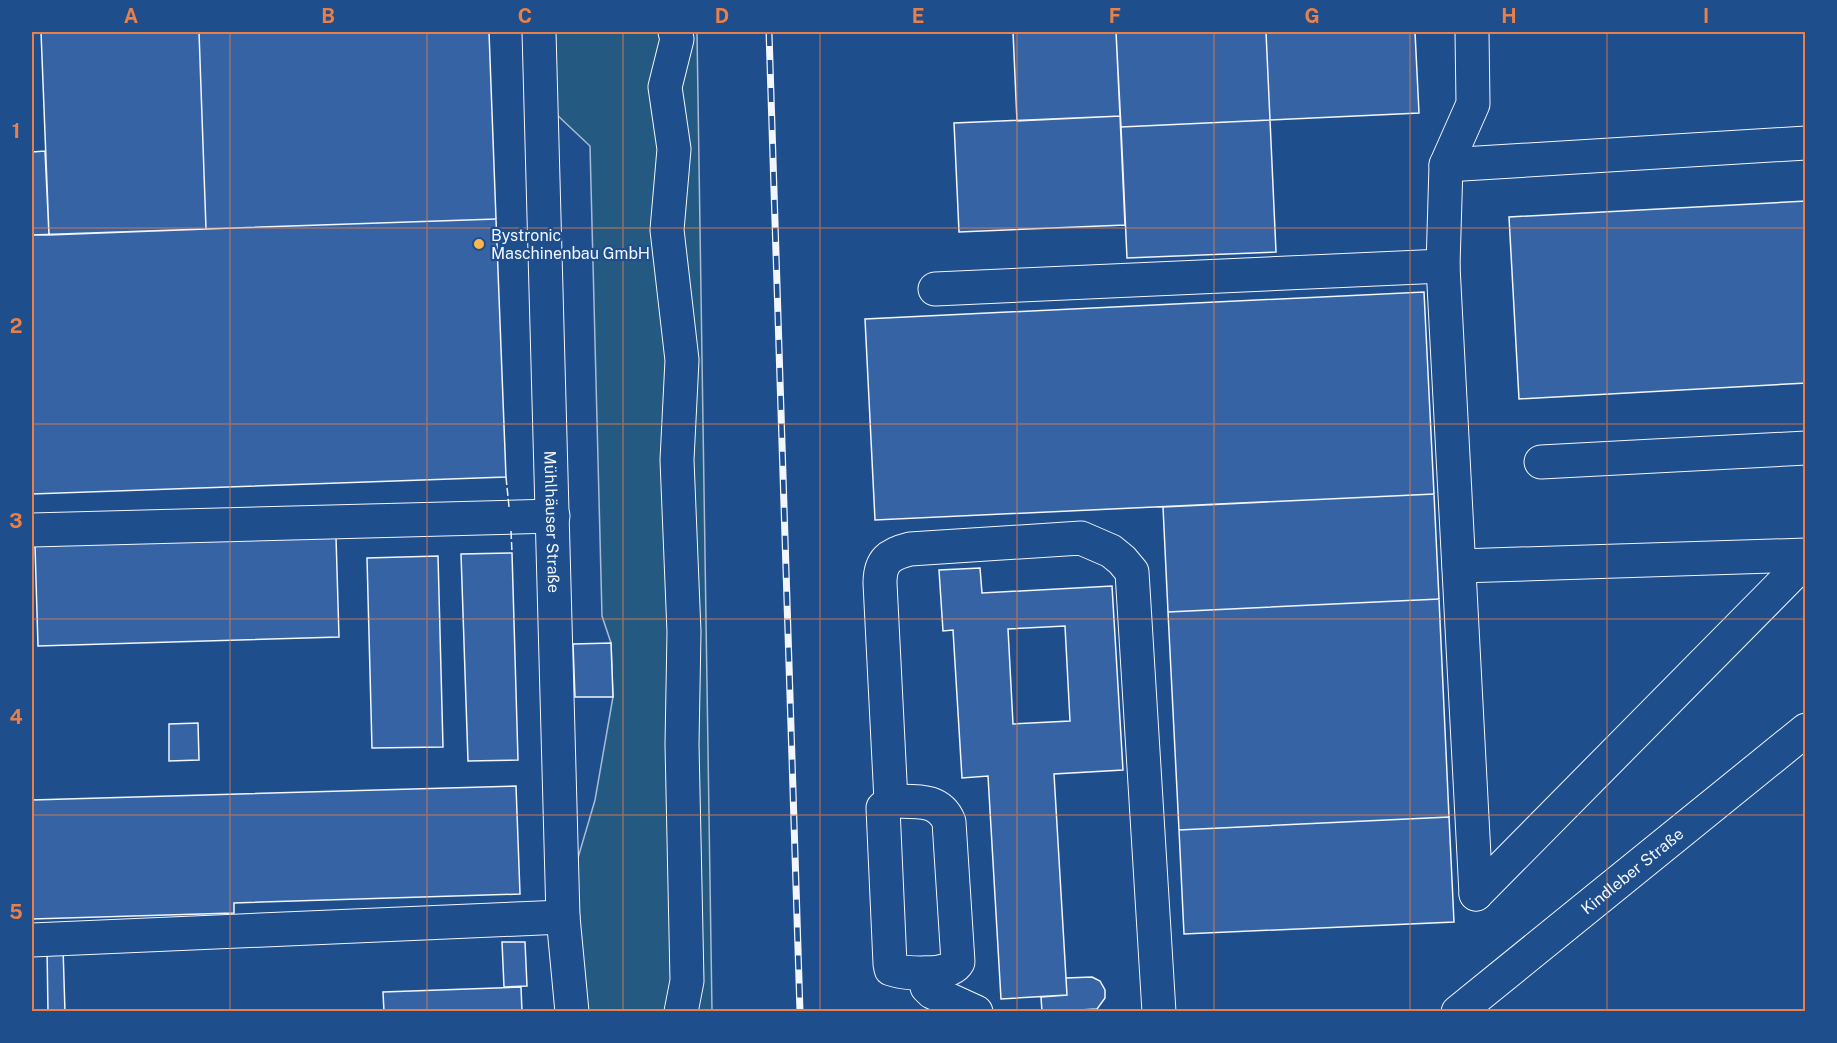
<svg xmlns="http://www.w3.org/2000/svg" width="1837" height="1043" viewBox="0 0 1837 1043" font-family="'Public Sans',sans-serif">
  <rect width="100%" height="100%" fill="#1f4e8c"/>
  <!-- green -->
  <path fill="#245a82" stroke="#a8bbd7" stroke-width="1.5" d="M554 32H697L712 1011H585L575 868 595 800 613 697 611 643 602 616 590 146 556 114Z"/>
  <!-- building -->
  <path fill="#3563a3" stroke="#f2f6ff" stroke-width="1.5" fill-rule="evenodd" d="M41 32H199L206 229 49 235Z
    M199 32H489L496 219 206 229Z
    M1013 32H1116L1120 116 1017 121Z
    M1116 32H1266L1270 120 1121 127Z
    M1266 32H1415L1419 113 1270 120Z
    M1120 116 1125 225 959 232 954 123Z
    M1270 120 1276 252 1127 258 1121 127Z
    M45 151 49 235H32V152Z
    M1806 201V383L1519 399 1509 217Z
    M496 219 506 477 32 494V235Z
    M1424 292 1434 494 875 520 865 319Z
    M1434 494 1439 599 1168 612 1163 507Z
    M336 537 339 637 38 646 35 546Z
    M512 553 518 760 468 761 461 554Z
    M438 556 443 747 372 748 367 558Z
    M980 568 982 593 1112 586 1123 770 1054 774 1067 995 1001 999 988 776 962 778 953 630 943 631 939 570ZM1065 626 1070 721 1013 724 1008 629Z
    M1439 599 1449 817 1179 830 1168 612Z
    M611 643 613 697H575L573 644Z
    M198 723 199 760 169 761V724Z
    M516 786 520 894 234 903V913L32 919V800Z
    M1449 817 1454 922 1184 934 1179 830Z
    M502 942H525L527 986 504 987Z
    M47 948H63L65 1012H48Z
    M1092 977 1100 981 1105 990V998L1097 1009 1042 1012 1041 997 1067 995 1066 978Z
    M521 987 522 1012H384L383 992Z"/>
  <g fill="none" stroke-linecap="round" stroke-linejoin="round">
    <!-- minor casing -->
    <g stroke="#f2f6ff" stroke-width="35">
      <g id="minor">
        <path id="s1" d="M539 32 563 917 572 1012"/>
        <path d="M675 32 677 39 665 87 674 149 667 230 682 360 677 460 684 632 682 744 687 981 681 1012"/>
        <path d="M1472 32 1473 104 1446 165 1443 266 1476 894"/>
        <path d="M1446 165 1806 143"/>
        <path d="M935 289 1443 266"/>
        <path d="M1541 462 1806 448"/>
        <path d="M32 530 553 516"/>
        <path d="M1459 566 1806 555"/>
        <path d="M891 801 880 583C880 561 889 554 910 549L1081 538 1111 551 1122 560 1132 572 1159 1012"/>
        <path d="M891 801C914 802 939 797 949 822L958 962C950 977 906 974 891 969L890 964 883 808Z"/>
        <path d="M1476 894 1806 560"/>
        <path d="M32 940 563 917"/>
        <path d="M926 973 927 987 932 992 976 1012"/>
      </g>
    </g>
    <!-- major casing -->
    <g stroke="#f2f6ff" stroke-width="35">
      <g id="major">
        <path id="s2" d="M1458 1012 1806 730"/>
      </g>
    </g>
    <!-- minor -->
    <use href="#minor" stroke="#1f4e8c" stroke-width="33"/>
    <!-- major -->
    <use href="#major" stroke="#1f4e8c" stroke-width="33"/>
    <!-- rail casing -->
    <g stroke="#f2f6ff" stroke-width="7">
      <path id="rail" d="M769 32 800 1012"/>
    </g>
    <!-- rail -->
    <use href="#rail" stroke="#1f4e8c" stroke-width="4.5" stroke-dasharray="14" stroke-linecap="butt"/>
    <!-- fence -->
    <path stroke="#f2f6ff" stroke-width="1.5" stroke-dasharray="8 3" stroke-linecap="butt" d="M506 477 509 507
      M511 531 512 553"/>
  </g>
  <!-- grid -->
  <path fill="none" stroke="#ea8049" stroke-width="1.5" stroke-opacity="0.55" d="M230 32V1012M427 32V1012M623 32V1012M820 32V1012M1017 32V1012M1214 32V1012M1410 32V1012M1607 32V1012M32 228H1806M32 424H1806M32 619H1806M32 815H1806"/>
  <!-- markers -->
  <circle fill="#ffb74d" stroke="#1f4e8c" stroke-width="2" cx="479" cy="244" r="6"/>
  <g text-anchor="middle" stroke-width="4.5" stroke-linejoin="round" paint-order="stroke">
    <!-- poi labels -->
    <g font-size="16" fill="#f2f6ff" stroke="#1f4e8c" text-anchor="start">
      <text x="491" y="241">Bystronic<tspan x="491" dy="18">Maschinenbau GmbH</tspan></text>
    </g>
    <!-- street labels -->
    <g font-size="16" fill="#f2f6ff" stroke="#1f4e8c">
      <text dy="6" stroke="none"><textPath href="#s1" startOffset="490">Mühlhäuser Straße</textPath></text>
      <text dy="6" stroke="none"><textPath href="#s2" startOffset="224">Kindleber Straße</textPath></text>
    </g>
  </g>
  <!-- border -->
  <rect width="1837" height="1043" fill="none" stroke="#1f4e8c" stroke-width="66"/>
  <rect x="33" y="33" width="1771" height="977" fill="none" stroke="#ea8049" stroke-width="2"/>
  <g font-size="20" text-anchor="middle" font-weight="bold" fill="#ea8049">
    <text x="131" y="23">A</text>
    <text x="328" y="23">B</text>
    <text x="525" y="23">C</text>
    <text x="722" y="23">D</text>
    <text x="918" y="23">E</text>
    <text x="1115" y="23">F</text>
    <text x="1312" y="23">G</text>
    <text x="1509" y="23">H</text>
    <text x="1706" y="23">I</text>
    <text x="16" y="138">1</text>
    <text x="16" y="333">2</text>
    <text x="16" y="528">3</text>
    <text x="16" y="724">4</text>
    <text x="16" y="919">5</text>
  </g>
</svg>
